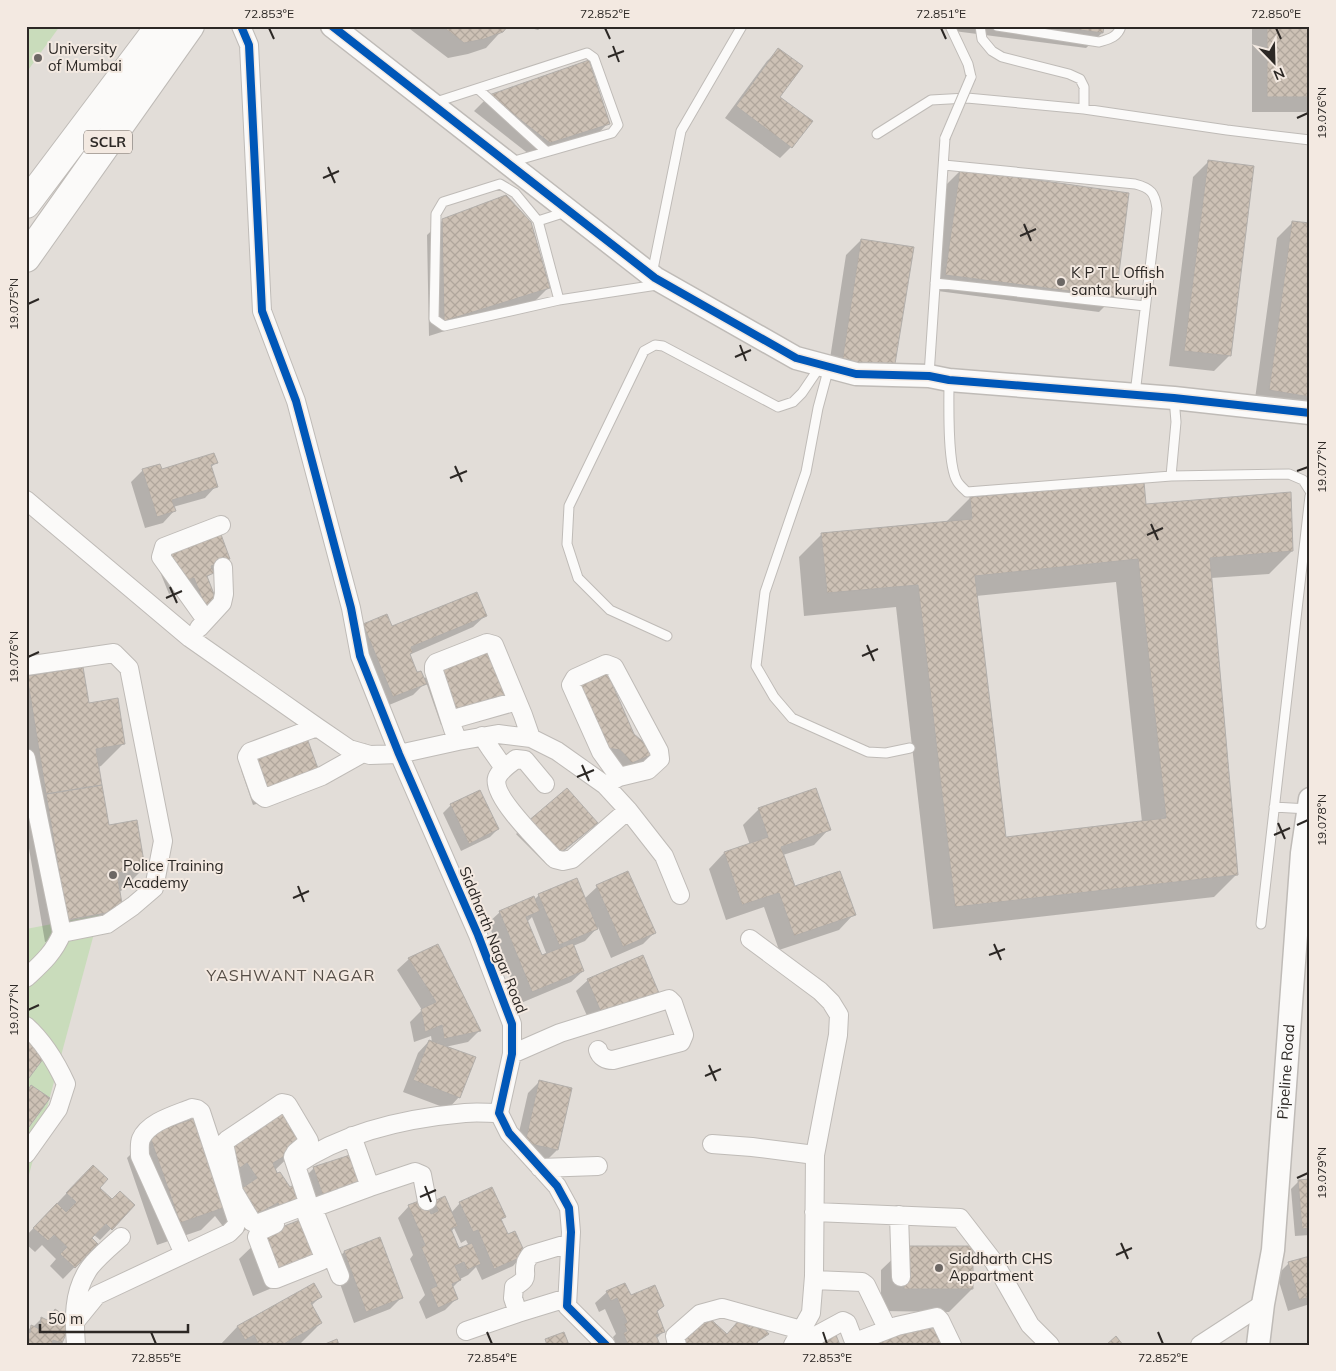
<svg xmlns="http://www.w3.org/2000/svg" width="1336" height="1371" viewBox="0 0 1336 1371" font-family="Mulish,sans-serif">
  <defs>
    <pattern id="building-cross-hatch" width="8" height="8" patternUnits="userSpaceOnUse" patternTransform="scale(1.25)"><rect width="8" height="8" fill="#cdc1b5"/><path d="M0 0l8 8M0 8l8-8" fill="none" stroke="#b0a69c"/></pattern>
  </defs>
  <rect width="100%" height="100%" fill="#e2ddd8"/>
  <!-- green -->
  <path fill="#c9dcbb" d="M26 26H60L26 73Z
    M99 915 27 1182 26 1183V929Z"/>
  <!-- shadow -->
  <path fill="#0003" fill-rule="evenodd" d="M406 26H506L486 48 468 54 448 58Z
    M523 26H543L538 30Z
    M946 26H1103L1102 33 1086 48 946 30Z
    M1252 26H1310V112H1252Z
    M779 50 778 97 791 147 780 158 725 118 767 61Z
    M489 96 608 123 593 139 534 158 474 111Z
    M1209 161 1230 355 1214 371 1169 366 1193 177Z
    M961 170 1115 296 1099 312 930 290 945 186Z
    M443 220 548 288 533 303 429 336 427 235Z
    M1293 222 1310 224V414L1254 406 1277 238Z
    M861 240 893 370 827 378 846 255Z
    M216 463 210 468 216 486 205 498 173 507 174 511 163 523 145 528 131 482 143 470 161 471Z
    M970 498 1145 506 1292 551 1269 574 1211 578 1237 874 1214 897 933 929 896 607 804 616 799 557 822 534 948 523 947 521ZM1116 582 1142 822 1005 839 976 596Z
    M219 531 217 570 212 572V573L206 578 216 601 204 613 182 589 169 594 156 562Z
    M485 616 473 627 409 655 417 674 423 680 436 667 496 706 441 725 426 682 413 695 382 708 352 637 364 625 392 628Z
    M27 678 88 704 124 743 101 766 98 767 108 826 144 868 121 891H119L99 933 45 942 26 831V679Z
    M567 697 633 735 654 753 642 765 620 774Z
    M252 759 307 785 253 805 241 770Z
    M451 805 498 829 490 837 461 851 443 813Z
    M759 809 829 829 814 845 783 855 794 888 854 914 839 930 779 950 764 907 726 920 709 869 724 853 750 845 743 825Z
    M528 823H597L585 834 547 865 516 834Z
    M597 887 654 933 643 944 611 958 598 927 585 941 573 946 583 971 571 982 521 1003 488 923 500 912 534 900 539 895 584 899ZM532 917 547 955 541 957 527 922Z
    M409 959 479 1031 468 1042 445 1047 459 1097 448 1109 403 1092 418 1053 429 1041 432 1042 431 1036 414 1042 410 1022 422 1010 397 970Z
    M588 980 646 1004 592 1027 576 991Z
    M539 1082 557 1150 546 1161 514 1154 528 1093Z
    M150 1135 209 1163 300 1146 275 1170 290 1188 297 1185 314 1168 358 1183 296 1206 254 1225 232 1238 215 1216 201 1230 157 1245 127 1158Z
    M81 1178 98 1188 112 1200 134 1205 100 1240 94 1235 90 1238 97 1244 63 1279 50 1266 56 1259 42 1245 35 1252 26 1244V1236Z
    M1299 1181H1310V1235L1295 1236 1291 1189Z
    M435 1202 451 1213 460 1203 504 1216 500 1220 507 1236 524 1254 513 1266 482 1280 476 1267 468 1275 460 1279V1280L452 1288 457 1298 445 1310 426 1319 419 1302 425 1295 410 1259 413 1255 398 1218 409 1206ZM454 1228 461 1243 466 1240 469 1246 459 1250 451 1232Z
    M262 1237 296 1278 253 1296 239 1259Z
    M380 1239 401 1298 390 1309 354 1323 333 1264 344 1252Z
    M904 1248 972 1289 949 1312 881 1311V1270Z
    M1310 1257V1304L1288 1311 1277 1275 1289 1263Z
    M314 1285 320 1297 311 1306 321 1323 299 1345H220L237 1327Z
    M607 1292 663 1306 656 1313 664 1331 656 1339 659 1345H613L615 1342 613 1337 616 1334 605 1309 599 1312 595 1303Z
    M55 1311 61 1343 59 1345H26V1332L31 1327 34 1328V1326L41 1319 46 1321Z"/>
  <!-- building -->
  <path fill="url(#building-cross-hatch)" stroke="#b2aeaa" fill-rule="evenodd" d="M442 26H508L503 32 484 39 464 43Z
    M1050 26H1104L1103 33Z
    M1267 26H1310V97H1267Z
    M778 48 803 66 780 97 813 121 792 148 736 106Z
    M589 60 610 124 550 143 489 95Z
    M1208 160 1254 166 1231 356 1184 351Z
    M960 169 1129 193 1116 297 945 275Z
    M506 195 531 222 550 288 444 321 442 219Z
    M1292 221 1310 223V397L1269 390Z
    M861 239 914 247 894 370 842 362Z
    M214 453 218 463 211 465 218 487 172 500 176 511 157 517 142 469 160 464 162 469Z
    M1144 482 1146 504 1291 492 1293 551 1210 558 1238 875 955 907 918 585 827 593 821 533 972 519 970 497ZM1138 559 1166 818 1006 837 975 576Z
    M219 529 230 559 211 566 214 573 207 576 217 602 205 606 194 578 180 583 167 549Z
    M477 592 487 616 411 647 413 652 410 654 417 672 421 671 427 684 393 697 363 624 387 614 392 626Z
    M492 646 509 695 453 715 436 666Z
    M83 667 89 703 118 698 125 744 96 749 102 785 46 794 27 676Z
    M607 672 634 734 656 753 632 763 620 750 608 748 578 685Z
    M307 738 320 774 265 794 252 758Z
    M102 785 109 825 137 820 145 868 117 873 123 910 67 920 46 794Z
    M567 788 598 823 559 854 527 822Z
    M816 788 831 830 781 847 795 886 840 871 856 915 794 936 779 893 742 905 724 852 768 837 758 808Z
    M480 790 499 829 469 844 450 804Z
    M628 871 656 933 623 947 596 885Z
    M577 878 598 929 559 945 538 894Z
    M534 896 540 911 526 917 542 955 573 943 584 971 532 992 499 911Z
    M438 944 481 1031 444 1039 442 1025 425 1032 421 1009 436 1002 408 958Z
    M643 955 659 993 603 1017 587 979Z
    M26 1040 46 1055 26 1082Z
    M429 1040 476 1057 460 1098 413 1080Z
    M539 1080 572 1088 558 1150 525 1143Z
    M31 1085 50 1098 26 1131V1089L28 1090Z
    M284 1108 290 1125 302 1146 273 1163 277 1173 280 1172 290 1187 298 1183 305 1199 282 1208 278 1203 255 1215 236 1192 257 1178 247 1163 240 1168 227 1143Z
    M195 1118 226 1207 180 1223 149 1134Z
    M350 1155 360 1184 323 1196 313 1167Z
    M93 1165 108 1179 100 1188 112 1199 120 1191 135 1205 112 1230 106 1224 92 1238 98 1244 75 1268 60 1254 67 1247 54 1235 48 1241 33 1228 57 1203 66 1212 76 1202 66 1193Z
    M1310 1179V1228L1302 1229 1298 1180Z
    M492 1187 506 1217 501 1219 508 1234 515 1231 526 1255 494 1269 478 1230 473 1232 459 1202Z
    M445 1196 458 1226 451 1229 459 1248 472 1243 481 1264 467 1270 464 1262 455 1266 461 1280 452 1284 458 1299 438 1308 430 1289 437 1286 421 1247 425 1245 408 1205 419 1201 427 1204 431 1214 438 1211 434 1201Z
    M305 1218 320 1256 276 1274 261 1235Z
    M380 1237 403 1298 366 1312 344 1251Z
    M904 1246H973V1289H904Z
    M1310 1256V1297L1299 1300 1288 1262Z
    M314 1283 322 1297 311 1303 322 1323 282 1345H259L254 1335 245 1340 237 1326Z
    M625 1283 631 1295 655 1285 664 1306 657 1311 665 1332 656 1335 660 1345H628L623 1333 627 1331 624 1324 627 1322 617 1298 611 1301 606 1291Z
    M55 1309 68 1318V1330L62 1343 53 1340 52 1345H26V1330L30 1333 31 1325 40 1329 41 1317 49 1321Z
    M706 1315 727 1334 740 1319 749 1327 756 1319 769 1334 757 1342 760 1345H681L677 1338Z
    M938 1325 947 1345H870L898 1331Z
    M834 1330 840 1345H823L819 1336Z
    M564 1332 569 1345H547L545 1339Z
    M1116 1336 1123 1345H1106Z
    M337 1339 339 1345H325V1344Z"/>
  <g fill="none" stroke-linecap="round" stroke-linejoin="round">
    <!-- service casing -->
    <g stroke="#bfbbb7" stroke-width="11">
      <path id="service" d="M950 26 968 64 971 77
        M980 26 982 39 992 51 1002 57 1069 74 1080 79 1084 87V109
        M997 26 1099 42C1109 39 1118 37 1121 26
        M478 89 546 151
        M433 103 587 53 594 58 618 125 612 133 511 162
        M877 134 931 100 967 98 1084 109 1227 130 1310 140
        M944 165 1135 184C1151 188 1155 193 1157 209L1135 394
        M538 221 566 212
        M652 274 681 131 742 26
        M935 283 1145 306
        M559 300 538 221 515 193 500 184 443 202 436 214 434 319 444 326 559 300 657 285
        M829 367 818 408 806 472 765 592 756 666 774 697 792 718 868 752 886 753 910 748
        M929 375 945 138
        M949 381C949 402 947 464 957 481 959 485 964 489 967 492L1171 476 1176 422 1174 398
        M1171 476 1289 474 1303 480 1310 491
        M667 636 610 610 578 578 567 544 569 506 644 351 655 345 663 346 778 407 793 402 802 393 821 365
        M1274 807 1308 809
        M1261 924 1310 496"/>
    </g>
    <!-- minor casing -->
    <g stroke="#bfbbb7" stroke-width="20">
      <path id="minor" d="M241 26 249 45 262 311 296 401 351 608 360 656 399 754 478 935 512 1024V1054L499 1113 509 1133 557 1186 569 1208 571 1232 567 1306 606 1345
        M26 500 190 638 317 727 349 749 370 755 399 754 458 741 498 734 531 738 557 751 605 785 628 810 664 856 680 895
        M206 620 161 557 164 547 221 525
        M199 628 222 603 224 594 223 567
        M26 666 114 653 129 668 163 841 154 888 133 906 107 924 62 933
        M450 720 517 701
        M317 727 250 752 247 757 260 794 265 798 322 776 363 753
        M482 736 490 748 504 768
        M458 741 453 729 434 671V666L436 663 487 643 494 645 523 715 531 738
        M26 758 62 933C54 953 41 964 26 978
        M545 784 525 760 516 759C510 764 500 770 497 778 491 796 543 846 555 859L563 861 572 859 628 810
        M605 785 619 777 648 770 660 759 659 751 614 667 606 664 575 678 571 685 601 752 619 777
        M750 939 820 991 831 1002 839 1015 838 1035 815 1155
        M26 1026C44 1042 56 1062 66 1084L58 1109 26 1154
        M512 1054 560 1033 669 999 673 1003 684 1035 681 1042 613 1060C606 1060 600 1057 598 1050
        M282 1103 287 1104 289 1107 308 1139 309 1141 296 1152 293 1157 307 1199 306 1203 304 1206 256 1224 252 1222 234 1192 224 1143 227 1140Z
        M712 1144 752 1147 815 1155 814 1276 811 1313 793 1345
        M296 1165C344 1132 408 1118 465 1113 476 1112 488 1113 499 1113
        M540 1168 598 1166
        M370 1187 415 1172 422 1175 427 1201
        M814 1212 960 1218 994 1262 1030 1325 1050 1345
        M899 1215 901 1277
        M275 1224 260 1231 257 1237 273 1279H276L321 1261 323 1255 305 1211
        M340 1276 313 1208 370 1187 352 1136
        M814 1280 862 1282 866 1285 884 1322
        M518 1313 513 1298 514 1287C532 1276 522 1277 526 1262 527 1260 529 1257 530 1255L570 1243
        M75 1322 97 1295 229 1233 235 1227 237 1221 201 1112 197 1109 192 1108C175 1115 148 1122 141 1139 139 1144 140 1150 140 1156L184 1254
        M466 1331 518 1313 567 1298
        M76 1345C74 1319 73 1293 88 1270 95 1259 111 1246 121 1237
        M677 1345 675 1336 700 1314 722 1308 801 1330
        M806 1345 819 1334 843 1321 847 1323 853 1339 858 1341 897 1326 937 1317 940 1320 952 1345
        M1200 1345 1263 1304"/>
    </g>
    <!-- tertiary casing -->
    <g stroke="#bfbbb7" stroke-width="25">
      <g id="tertiary">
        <path d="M332 26 655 278 796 358 856 374 929 376 949 380 1174 398 1310 413"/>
        <path id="s1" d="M1258 1345 1263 1304 1273 1250 1302 853 1310 799"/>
      </g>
    </g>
    <!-- trunk casing -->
    <g stroke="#bfbbb7" stroke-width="30">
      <path id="trunk" d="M26 204 160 26
        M26 258 190 26"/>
    </g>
    <!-- service -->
    <use href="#service" stroke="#fbfaf9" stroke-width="9"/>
    <!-- minor -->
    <use href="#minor" stroke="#fbfaf9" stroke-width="18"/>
    <!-- tertiary -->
    <use href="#tertiary" stroke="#fbfaf9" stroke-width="22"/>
    <!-- trunk -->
    <use href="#trunk" stroke="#fbfaf9" stroke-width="28"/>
    <!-- service-bridge casing -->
    <g stroke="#bfbbb7" stroke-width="11" stroke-linecap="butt">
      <path id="service-bridge" d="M945 138 971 77"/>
    </g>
    <!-- service-bridge -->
    <use href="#service-bridge" stroke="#fbfaf9" stroke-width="9"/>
    <!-- cycleway casing -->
    <g stroke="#f3e9e1" stroke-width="11">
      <path id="cycleway" d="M241 26 249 45 262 311 296 401 351 608 360 656 399 754 478 935 512 1024V1054L499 1113 509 1133 557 1186 569 1208 571 1232 567 1306 606 1345
        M332 26 655 278 796 358 856 374 929 376 949 380 1174 398 1310 413"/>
    </g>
    <!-- cycleway -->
    <use href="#cycleway" stroke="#0057b8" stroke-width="8"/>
  </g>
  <!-- ticks -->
  <path fill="none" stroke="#2c2825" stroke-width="2" d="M269 28 274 39M605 28 610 39M941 28 946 39M1276 28 1281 39M613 46 619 62M608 57 624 51M1297 118 1308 113M328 167 335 183M323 178 339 171M1024 224 1031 241M1020 236 1036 229M28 304 39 299M740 345 746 361M735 357 751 350M455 466 462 482M1297 471 1308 467M450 478 467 471M1151 524 1158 540M1147 535 1163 528M170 587 177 603M166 598 182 591M867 645 874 661M862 656 878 649M28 657 39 652M582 765 589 781M577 777 594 770M1278 823 1285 839M1297 825 1308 820M1274 835 1290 828M298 886 304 902M293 898 309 891M994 944 1001 960M989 955 1005 949M28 1010 39 1005M709 1065 716 1081M705 1076 721 1069M1297 1178 1308 1173M425 1186 431 1202M420 1197 436 1190M1121 1243 1128 1259M1116 1255 1132 1248M151 1332 156 1344M487 1332 492 1344M823 1332 827 1344M1158 1332 1163 1344"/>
  <!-- markers -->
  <g fill="#6c6764" stroke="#f3e9e1" stroke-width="2">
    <circle cx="38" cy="58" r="5"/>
    <circle cx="1061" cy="282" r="5"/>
    <circle cx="113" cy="875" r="5"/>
    <circle cx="939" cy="1268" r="5"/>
  </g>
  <g text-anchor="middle" stroke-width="4" stroke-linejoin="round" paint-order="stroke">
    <!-- shield labels -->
    <rect fill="#f3e9e1" stroke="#68625d" stroke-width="1" x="84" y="130.5" width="48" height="23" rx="4"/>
    <g font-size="14" font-weight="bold" fill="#2c2825">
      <text x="108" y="147">SCLR</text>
    </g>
    <!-- poi labels -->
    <g font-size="15" fill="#2c2825" stroke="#f3e9e1" text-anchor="start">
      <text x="48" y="54">University<tspan x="48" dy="17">of Mumbai</tspan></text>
      <text x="1071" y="278">K P T L Offish<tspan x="1071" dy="17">santa kurujh</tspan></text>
      <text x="123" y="871">Police Training<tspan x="123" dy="17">Academy</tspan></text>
      <text x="949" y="1264">Siddharth CHS<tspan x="949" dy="17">Appartment</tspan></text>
    </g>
    <!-- street labels -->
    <g font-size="15" fill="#2c2825" stroke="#f3e9e1">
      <text transform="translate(493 940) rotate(68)" y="5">Siddharth Nagar Road</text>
      <text dy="5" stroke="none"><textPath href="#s1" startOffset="275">Pipeline Road</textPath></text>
    </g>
    <!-- neighbourhood labels -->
    <g font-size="16" letter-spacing="1" fill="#564e47" stroke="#f3e9e1">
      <text x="291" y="981">YASHWANT NAGAR</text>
    </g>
  </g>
  <!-- border -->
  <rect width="1336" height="1371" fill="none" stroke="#f3e9e1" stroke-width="55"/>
  <!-- north arrow -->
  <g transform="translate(1274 62) rotate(157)" stroke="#f3e9e1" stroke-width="4" paint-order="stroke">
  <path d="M0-4L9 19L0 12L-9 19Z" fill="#2c2825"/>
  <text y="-8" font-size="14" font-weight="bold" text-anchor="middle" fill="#2c2825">N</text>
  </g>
  <!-- scale -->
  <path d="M40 1324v8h148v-8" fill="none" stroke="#2c2825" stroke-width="2.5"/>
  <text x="48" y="1324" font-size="15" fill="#2c2825" stroke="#f3e9e1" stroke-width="4" paint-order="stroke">50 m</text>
  <rect x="28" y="28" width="1280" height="1316" fill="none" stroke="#2c2825" stroke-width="2"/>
  <g font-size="12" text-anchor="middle" fill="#2c2825">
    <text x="269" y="18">72.853°E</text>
    <text x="605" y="18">72.852°E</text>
    <text x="941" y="18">72.851°E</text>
    <text x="1276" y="18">72.850°E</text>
    <text transform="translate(1322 113) rotate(-90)" y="4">19.076°N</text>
    <text transform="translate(14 304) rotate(-90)" y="4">19.075°N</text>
    <text transform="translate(1322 467) rotate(-90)" y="4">19.077°N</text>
    <text transform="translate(14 657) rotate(-90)" y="4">19.076°N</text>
    <text transform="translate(1322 820) rotate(-90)" y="4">19.078°N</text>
    <text transform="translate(14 1010) rotate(-90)" y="4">19.077°N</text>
    <text transform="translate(1322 1173) rotate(-90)" y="4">19.079°N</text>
    <text x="156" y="1362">72.855°E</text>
    <text x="492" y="1362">72.854°E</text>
    <text x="827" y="1362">72.853°E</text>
    <text x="1163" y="1362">72.852°E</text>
  </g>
</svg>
